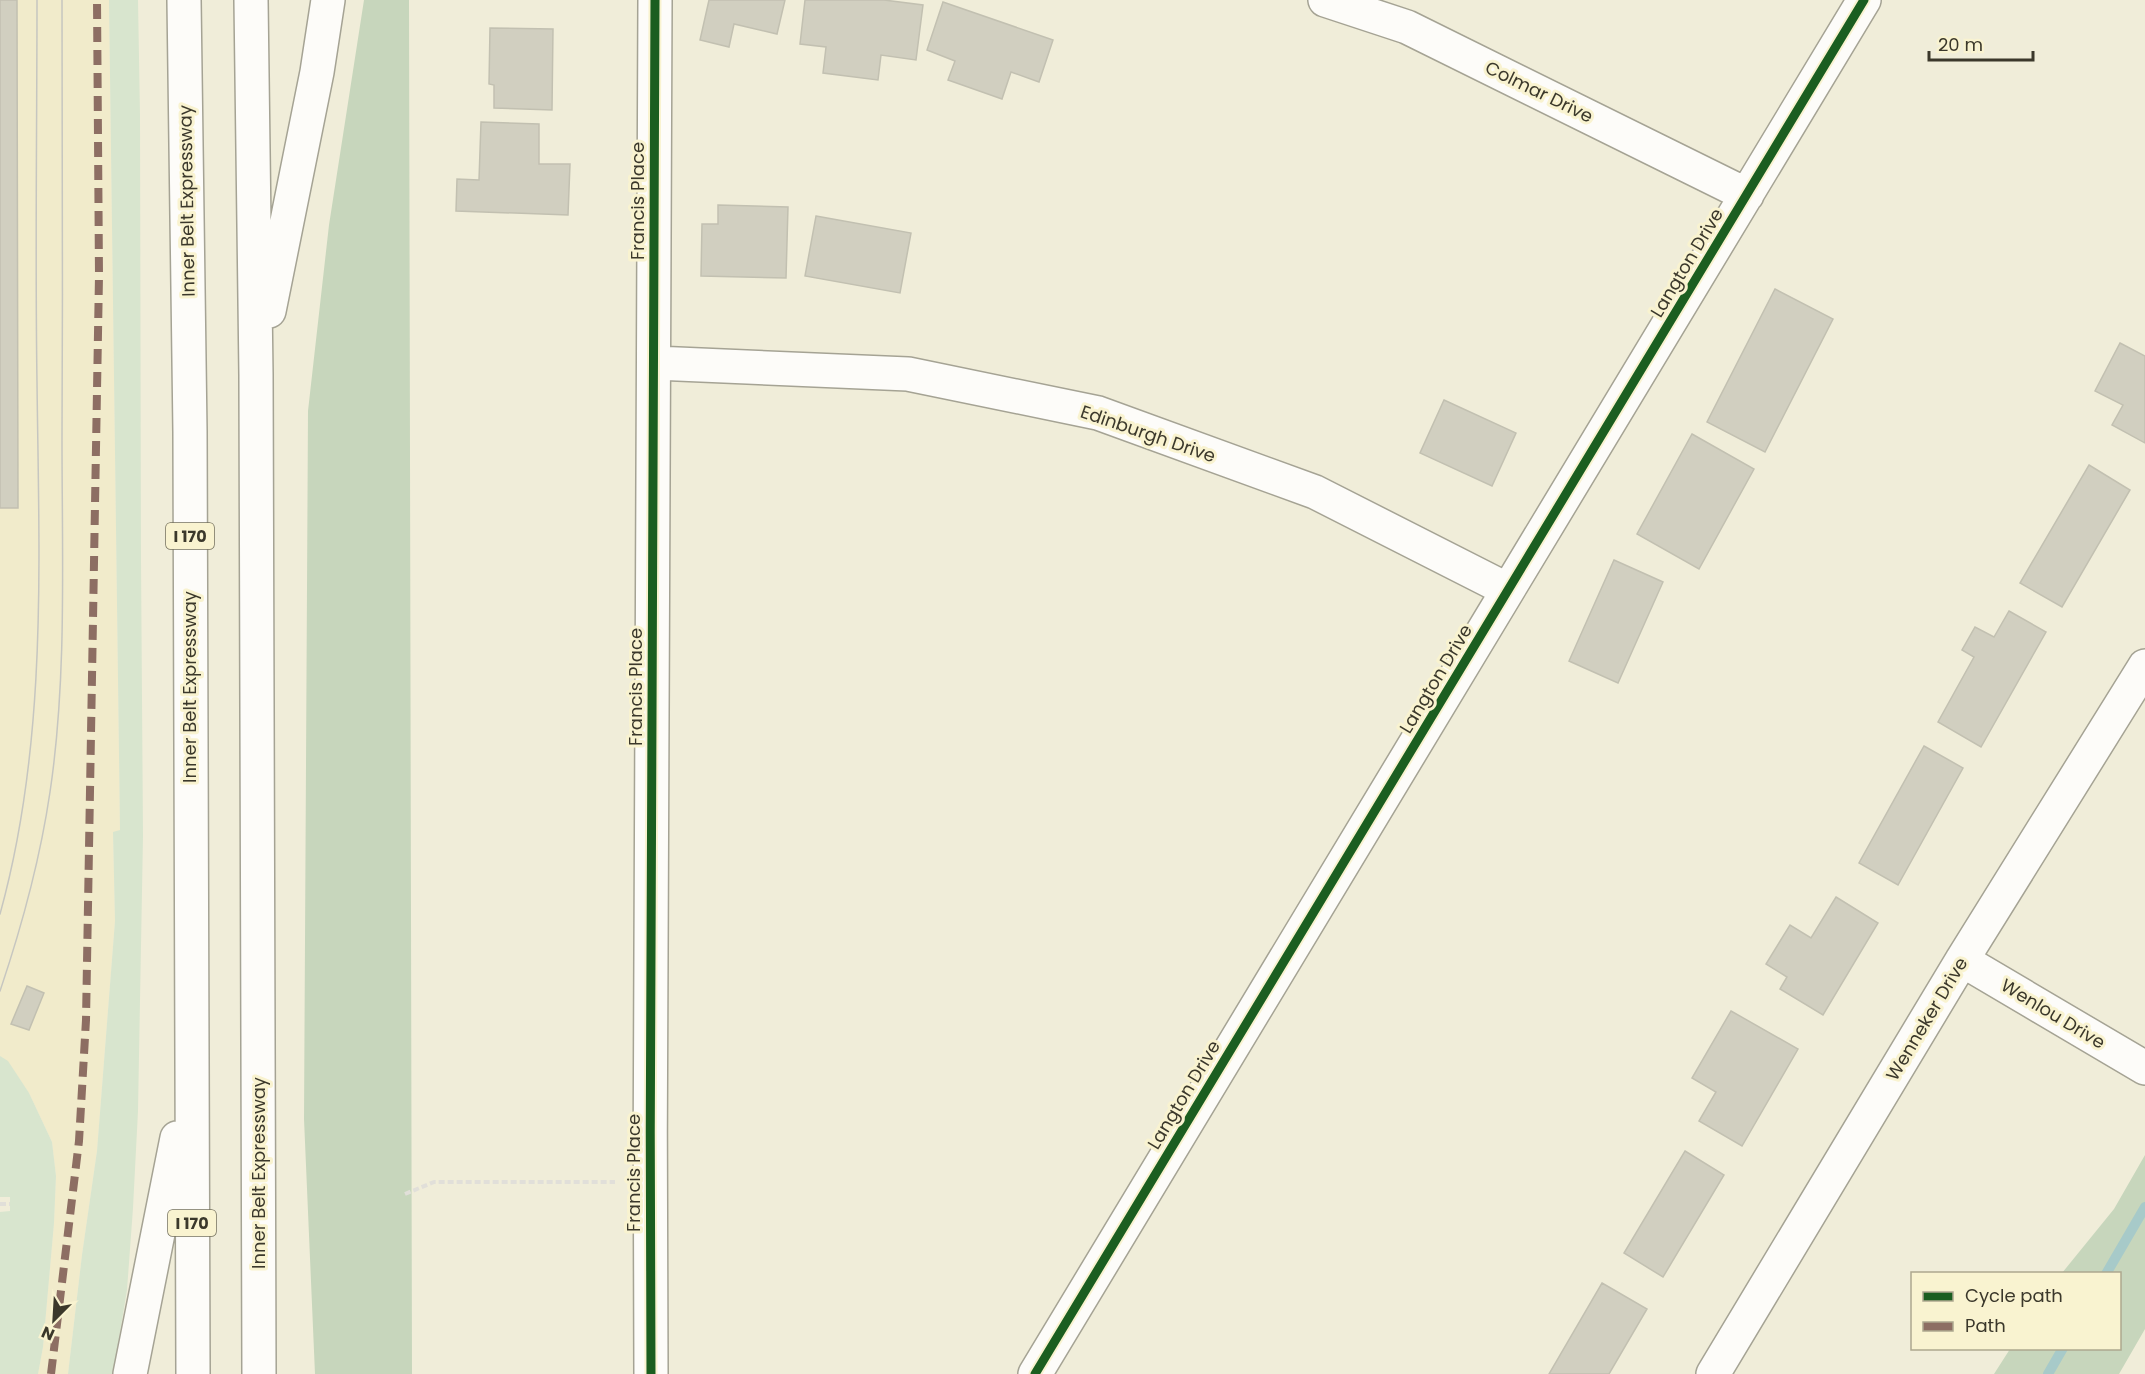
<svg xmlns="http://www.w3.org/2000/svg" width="2145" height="1374" viewBox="0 0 2145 1374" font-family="Poppins,sans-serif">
  <rect width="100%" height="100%" fill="#f0edd9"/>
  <!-- built -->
  <path fill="#f1ebcb" d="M0 0H109L120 830 113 833 115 921 97 1151 82 1255 68 1374H38L43 1347 54 1223 56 1176 52 1142 29 1093 8 1062 0 1056Z"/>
  <!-- green -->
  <path fill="#d8e5ce" d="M109 0H138L140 115 141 560 143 836 138 1111 133 1208 127 1290 113 1374H68L82 1255 97 1151 115 921 113 832 120 830Z
    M0 1056 8 1061 29 1093 52 1142 56 1176 54 1223 43 1347 38 1374H0V1212L10 1211V1197H0Z"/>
  <!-- forest -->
  <path fill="#c7d6bc" d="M364 0H409L412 1374H315L304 1119 308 411 329 225Z
    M2145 1155V1329L2119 1374H1994L2010 1349 2120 1348V1274L2062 1273 2114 1209Z"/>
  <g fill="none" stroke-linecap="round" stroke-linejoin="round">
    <!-- stream -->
    <path stroke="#a7cac9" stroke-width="10" d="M2106 1274 2145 1207
      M2048 1374 2063 1348"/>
  </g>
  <!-- building -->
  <path fill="#d1cfc0" stroke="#c2c0b1" stroke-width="1.5" d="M0 0H17L18 508H0Z
    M709 0H785L777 34 734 24 729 47 700 40Z
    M805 0H884L923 5 916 60 881 55 878 80 823 73 826 47 800 44Z
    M943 2 1053 40 1039 82 1011 72 1002 99 948 80 955 61 927 50Z
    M490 28 553 29 552 110 494 108V85L489 84Z
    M481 122 539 124V164H570L568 215 456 211 457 179 479 180Z
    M718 205 788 207 786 278 701 276 702 224H718Z
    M816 216 911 233 900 293 805 276Z
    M1775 289 1833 319 1765 452 1707 422Z
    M2120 343 2145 356V443L2112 425 2123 405 2095 391Z
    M1444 400 1516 433 1492 486 1420 453Z
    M1692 434 1754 469 1699 569 1637 534Z
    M2089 465 2130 490 2062 607 2020 583Z
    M1614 560 1663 582 1618 683 1569 661Z
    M2009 611 2046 632 1981 747 1938 722 1974 657 1962 650 1975 627 1994 637Z
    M1924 746 1963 768 1898 885 1859 863Z
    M1836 897 1878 923 1823 1015 1780 989 1787 977 1766 964 1790 925 1811 938Z
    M27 986 44 993 29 1030 11 1024Z
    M1731 1011 1798 1049 1742 1146 1699 1121 1716 1092 1692 1078Z
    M1685 1151 1724 1175 1663 1277 1624 1253Z
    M1602 1283 1647 1309 1609 1374H1549Z"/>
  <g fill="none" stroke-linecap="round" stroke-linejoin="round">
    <!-- street casing -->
    <g stroke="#a5a394" stroke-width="36">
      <path id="street" d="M1325 0 1407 27 1747 195
        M655 363 908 374 1098 413 1315 492 1508 590
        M1962 960 2145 1068
        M651 1374C648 916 655 458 655 0
        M1035 1374 1864 0
        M1713 1374 1962 960 2145 666"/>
    </g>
    <!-- highway casing -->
    <g stroke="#a5a394" stroke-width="36">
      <path id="highway" d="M184 0 190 432 193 1374
        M251 0 256 375 259 1374
        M269 311 317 72 328 0
        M130 1374 177 1138"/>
    </g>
    <!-- path -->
    <path stroke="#e1dfd9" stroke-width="4" stroke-dasharray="6 3" stroke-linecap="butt" d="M405 1194 434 1182H615
      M0 1204H10"/>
    <!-- street -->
    <use href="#street" stroke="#fdfcf9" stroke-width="33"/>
    <!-- highway -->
    <use href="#highway" stroke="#fdfcf9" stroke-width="33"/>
    <!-- tram -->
    <path stroke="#c6c6c0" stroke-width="1.5" d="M0 914C48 741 39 560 37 382 35 255 37 127 37 0
      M0 991C22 926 40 860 50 792 67 679 62 556 62 441 63 294 62 147 62 0"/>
    <!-- quiet -->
    <path stroke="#8d6e63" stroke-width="8" stroke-dasharray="15 8" stroke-linecap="butt" d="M51 1374 79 1141 86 1020 99 276 97 0"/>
    <!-- cycleway casing -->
    <g stroke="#f9f3d0" stroke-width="13">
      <path id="cycleway" d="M651 1374C648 916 655 458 655 0
        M1035 1374 1864 0"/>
    </g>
    <!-- cycleway -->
    <use href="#cycleway" stroke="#1b5e20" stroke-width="9"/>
  </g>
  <g text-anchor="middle" stroke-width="6" stroke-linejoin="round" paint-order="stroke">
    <!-- shield labels -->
    <g fill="#f9f3d0" stroke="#74705c" stroke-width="1.5">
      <rect x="166" y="523" width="48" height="26" rx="4.5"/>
      <rect x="168" y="1210" width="48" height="26" rx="4.5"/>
    </g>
    <g font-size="16" font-weight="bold" fill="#3b382b">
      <text x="190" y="542">I 170</text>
      <text x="192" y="1229">I 170</text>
    </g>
    <!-- street labels -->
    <g font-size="18" fill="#3b382b" stroke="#f9f3d0">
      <text transform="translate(1539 92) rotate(26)" y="6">Colmar Drive</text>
      <text transform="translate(187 201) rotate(-91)" y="6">Inner Belt Expressway</text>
      <text transform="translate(638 201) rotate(-90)" y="6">Francis Place</text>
      <text transform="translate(1687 263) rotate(-59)" y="6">Langton Drive</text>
      <text transform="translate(1148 434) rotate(19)" y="6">Edinburgh Drive</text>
      <text transform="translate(1436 679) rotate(-59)" y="6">Langton Drive</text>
      <text transform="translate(190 687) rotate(-90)" y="6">Inner Belt Expressway</text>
      <text transform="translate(636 687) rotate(-90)" y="6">Francis Place</text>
      <text transform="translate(2053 1014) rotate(31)" y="6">Wenlou Drive</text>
      <text transform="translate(1927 1019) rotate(-59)" y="6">Wenneker Drive</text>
      <text transform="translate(1184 1095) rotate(-59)" y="6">Langton Drive</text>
      <text transform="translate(259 1173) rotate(-90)" y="6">Inner Belt Expressway</text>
      <text transform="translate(634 1173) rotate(-90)" y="6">Francis Place</text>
    </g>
  </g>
  <!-- legend -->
  <rect x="1911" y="1272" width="210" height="78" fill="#f9f3d0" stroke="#ada88e" stroke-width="1.5"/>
  <rect x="1923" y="1292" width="30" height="9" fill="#1b5e20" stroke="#ada88e" stroke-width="1.5"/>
  <text x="1965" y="1302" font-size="18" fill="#3b382b">Cycle path</text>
  <rect x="1923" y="1322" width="30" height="9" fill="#8d6e63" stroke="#ada88e" stroke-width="1.5"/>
  <text x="1965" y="1332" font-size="18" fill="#3b382b">Path</text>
  <!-- north arrow -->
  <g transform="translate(54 1320) rotate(204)" stroke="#f9f3d0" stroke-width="4.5" paint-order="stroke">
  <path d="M0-4.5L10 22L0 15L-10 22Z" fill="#3b382b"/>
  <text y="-9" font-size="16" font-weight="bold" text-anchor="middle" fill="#3b382b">N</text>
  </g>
  <!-- scale -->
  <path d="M1929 51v9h104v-9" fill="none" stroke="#3b382b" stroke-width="3"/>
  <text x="1938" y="51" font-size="18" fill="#3b382b" stroke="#f9f3d0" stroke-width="4.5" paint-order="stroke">20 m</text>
</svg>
